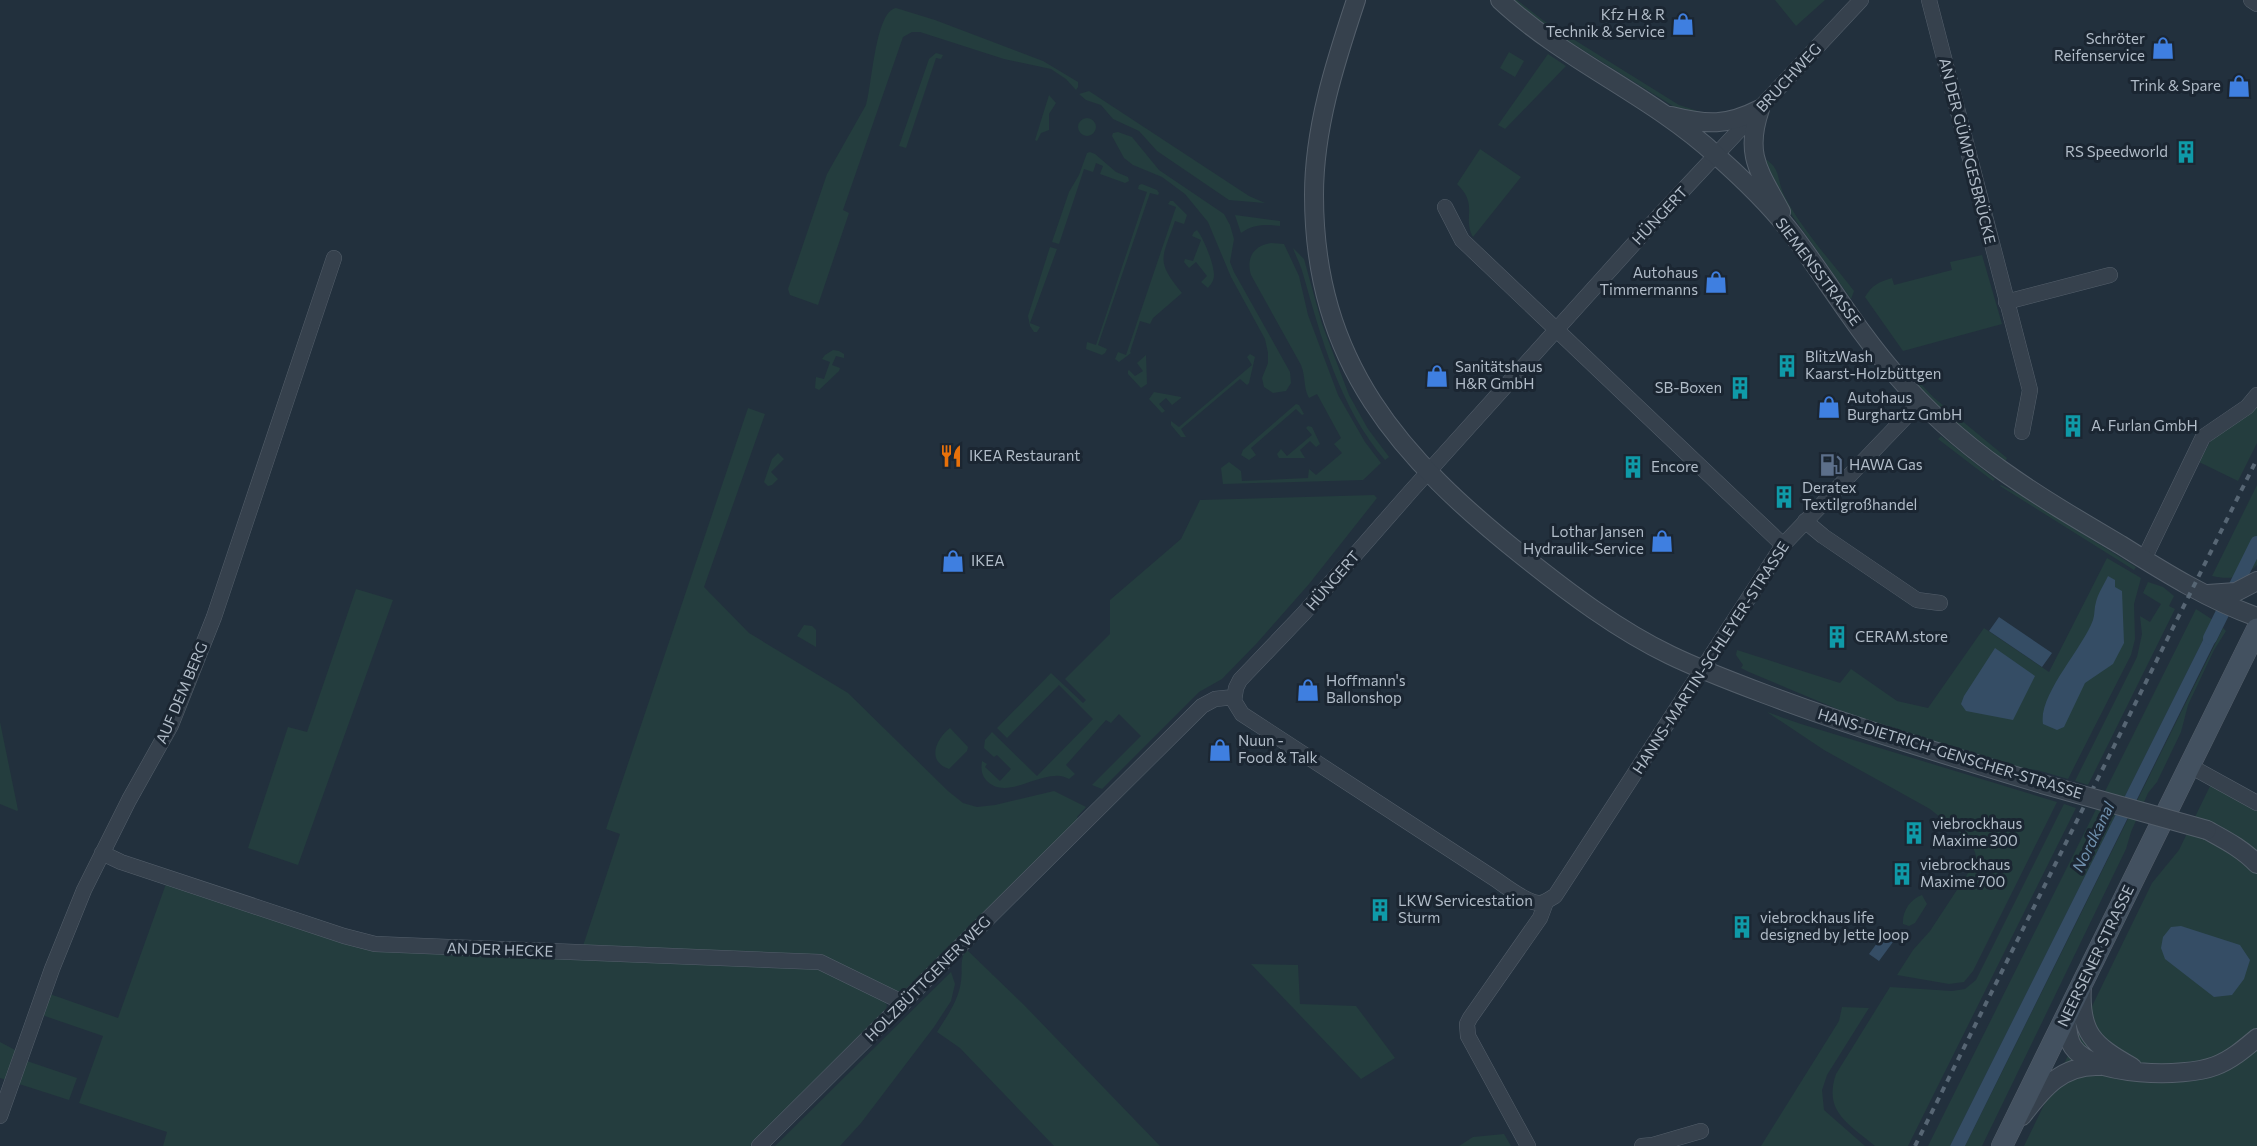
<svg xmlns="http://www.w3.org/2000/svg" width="2257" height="1146" viewBox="0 0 2257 1146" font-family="Commissioner,sans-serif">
  <rect width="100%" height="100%" fill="#22303d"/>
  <!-- green -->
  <path fill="#243d3e" d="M1510 0H1517L1544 21 1679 105 1704 113 1705 117 1676 108 1541 24Z
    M1775 0H1825L1796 26Z
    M896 8 935 20 1043 61 1078 82V87L1076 90 1066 79 1051 69 1004 59 920 32H912L903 37 843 210 849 213 818 305 790 295 788 289 827 174 866 105C872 87 875 11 896 8Z
    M1509 52 1524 61 1515 77 1500 68Z
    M936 53 943 55 941 59 936 58 906 148 899 146 929 59Z
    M1548 54 1566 66 1505 129 1498 125Z
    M1089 91 1249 196 1265 203 1229 200 1157 151 1139 131 1113 119 1101 105 1086 100 1079 94Z
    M1049 95 1056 103 1049 114V130L1041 133 1037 141 1035 140Z
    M1078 127a9 9 0 1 1 18 0a9 9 0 1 1-18 0Z
    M1118 132 1132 137 1159 170 1224 214 1230 225 1234 239 1230 262 1234 272 1290 372 1291 383 1286 391 1273 393 1264 387 1262 378 1268 363V353L1265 339 1231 277 1208 222 1185 194 1162 177 1133 165 1124 158 1112 136 1113 133Z
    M1480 149 1521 177 1473 237C1462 217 1479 205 1457 184Z
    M1090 152 1095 154 1116 172 1128 177 1129 181 1125 183 1100 174 1103 166 1096 163 1093 172 1084 169 1059 244 1052 242 1069 192 1079 175 1087 153Z
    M1760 156C1783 168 1775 177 1785 197 1803 231 1831 261 1854 291L1851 299 1777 194Z
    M1142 184 1157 190 1159 193 1158 195 1150 193 1098 345 1107 349 1105 353 1102 355 1086 349 1087 342 1096 345 1147 192 1138 189 1139 185Z
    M1170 201H1173L1187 215 1184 224 1175 221C1162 259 1155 260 1182 293L1153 318 1150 324 1140 321 1130 352 1131 353 1119 362 1115 359 1118 352 1126 355 1176 207 1168 204Z
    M1235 215 1280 221V226C1265 224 1253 224 1241 233Z
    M1197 230C1204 239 1214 264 1214 275 1214 281 1211 284 1208 288L1201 282 1207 276 1196 262 1189 268 1184 262 1185 259 1193 261 1201 240 1192 236 1194 232Z
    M1271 243 1284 244 1299 276 1308 315 1338 395 1365 442 1381 463 1363 480 1223 484 1221 468 1229 462 1241 471 1242 481 1308 478 1309 469 1316 475 1342 453 1334 444 1341 438 1317 394 1309 398C1303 387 1306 377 1301 365L1251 275C1246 258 1253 246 1271 243Z
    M1050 247 1057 249 1030 323 1040 327 1037 332H1034L1030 326 1028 316Z
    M1293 248 1304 259 1322 324 1349 395 1368 429 1389 457 1385 460C1339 406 1322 340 1303 274 1301 265 1296 257 1293 248Z
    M1982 255 2002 324 1903 351 1865 297C1872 285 1879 282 1892 278L1894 285 1952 270 1950 262Z
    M833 350 839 351 844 354V358L836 356 832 365 840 368 839 371 819 390 815 388 816 377 824 379 830 362 822 359 825 355Z
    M1250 354 1255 357 1249 383 1247 385 1240 379 1181 429 1186 437H1181L1171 425V421L1179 427 1252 365 1247 357Z
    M1146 355 1147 384 1141 388 1128 374V371L1129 370 1135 376 1143 371 1137 363Z
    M1908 370 1933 397 2007 458 2005 462 1930 401 1904 372Z
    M1154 392 1181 397V398L1172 405 1166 398 1159 404 1165 411 1162 413 1149 399Z
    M1296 404 1299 405 1304 414 1302 415 1296 409 1251 448 1256 455 1249 460 1241 455 1243 450Z
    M2257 406V443L2238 481 2199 462 2212 439 2247 416Z
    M748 408 765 414 704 587 749 633 848 693 948 791 963 803 977 807 995 805 1054 791 1086 807 1077 817 1080 821 907 991 898 993 833 962 582 949 620 834 606 829Z
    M1308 426 1312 427 1320 444 1316 447 1310 441 1300 450 1305 458H1279L1277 454 1281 449 1287 456 1312 435 1306 428Z
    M1941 436 1995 479 1993 481 1938 439Z
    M778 453 784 459 771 472 778 479 772 485 768 486 764 482 772 459Z
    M2001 485 2015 492 2136 567 2134 570 2000 486Z
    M2257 485V565C2245 578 2229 580 2212 576Z
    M1374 495 1377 498 1309 584 1257 643 1222 679 1199 692 1102 789 1092 785 1141 736 1119 714 1111 723 1106 720 1066 765 1075 774 1069 779C1065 777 1060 775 1055 776 1033 776 1004 800 986 780 981 774 981 768 982 761L987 764 985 767 1000 781 1011 769 997 755 994 757 984 748 985 740 992 732 1037 776 1093 719 1059 685 1007 738 997 728 1051 673 1083 703 1086 700 1065 679 1110 634V600L1181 539 1200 500Z
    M2107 558 2141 578 2134 604 2135 639 2131 655 2068 779 2037 770 2026 769 2025 771 1861 719 1749 672 1741 668 1743 665 1736 655 1737 650 1840 683 1851 669 1897 701 1928 708 1984 628 2049 672Z
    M2148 582 2163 587 2174 596 2169 606 2175 609 2088 785 2075 781 2137 657 2142 634 2140 616 2150 622 2161 604 2143 593Z
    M356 589 393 600 298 865 248 848 288 727 307 732Z
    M2196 609 2213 620 1950 1146H1928Z
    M804 625 812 626 816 630V647L797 636Z
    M2223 628 2226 631 2214 650 2188 705 2181 732 2157 782 2148 793 2131 832 2126 849 1982 1146H1965Z
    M1767 712 1801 724 2057 802 1973 971 1964 982 1949 984 1897 975 1913 950 1930 931 1974 864 1976 856 1972 843 1930 809 1824 750Z
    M0 722 18 810 17 811 0 804Z
    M950 728 968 747 967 751 949 769C926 761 936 739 950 728Z
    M2211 784 2257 809V1146H2024L2152 883 2179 850Z
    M2064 804 2076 808 1908 1146H1875C1849 1124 1823 1112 1836 1074L1890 987 1952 991 1965 989 1976 980Z
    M167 881 367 948 823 967 884 999 887 1006 884 1014 750 1146H163L167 1132 79 1103 103 1036 39 1014 47 993 118 1018Z
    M1922 895 1927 904 1915 923 1909 926 1903 924C1902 912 1910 899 1922 895Z
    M966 949 1024 1005 1160 1146H1054L960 1048 937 1032C947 1016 959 1000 961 981 963 968 959 962 966 949Z
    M1251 964 1298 965 1300 1004 1356 1006 1395 1058 1361 1079Z
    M951 972 955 984 951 1001 934 1027 861 1123 840 1146H775Z
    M1842 1007 1869 1008 1827 1075 1822 1090 1824 1110 1865 1146H1761L1839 1021Z
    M0 1042 17 1051 8 1080 0 1078Z
    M24 1060 77 1078 69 1100 16 1083Z
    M1504 1134 1511 1146H1459L1473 1137Z"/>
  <!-- water -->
  <path fill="#354d65" d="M2108 576 2115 580V587L2122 591 2124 643 2113 664 2085 683 2064 727 2057 730 2043 724C2038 695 2083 648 2093 620 2095 614 2094 608 2096 602 2098 593 2104 585 2108 576Z
    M1999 617 2052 653 2042 667 1989 631Z
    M2213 620 2222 628 1965 1146H1950Z
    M1995 648 2035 676 2013 720 1966 711 1961 704 1964 696Z
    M2181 926 2240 945 2250 960 2244 979 2232 995 2214 997 2165 959 2161 948 2163 937 2171 927Z
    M1883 935 1893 942 1879 961 1869 954Z"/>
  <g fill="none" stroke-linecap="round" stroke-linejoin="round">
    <!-- canal -->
    <path stroke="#354d65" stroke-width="14" d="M2210 638 2257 543"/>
    <!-- minor casing -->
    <g stroke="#545f6b" stroke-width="16">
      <path id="minor" d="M1861 0 1657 218 1411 491 1304 613 1240 680 1236 688 1234 701 1242 714 1492 877C1503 884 1525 902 1538 903 1544 904 1549 899 1555 896L1783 545 1920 402
        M1929 0 2030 390 2022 432
        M2251 0 2257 4
        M1445 207 1462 240 1783 545
        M2006 302 2110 275
        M1805 521 1823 536 1917 600 1940 603
        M2144 559 2203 437 2247 407 2257 395
        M2190 766 2257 803
        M102 853 121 862 344 936 375 944 820 962 904 1003
        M0 1116 52 969 84 890 129 800 171 725 214 617 334 258
        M759 1146 1202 706 1215 699 1234 697
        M1528 1146 1468 1036 1467 1024 1470 1018 1540 918 1546 902
        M1642 1146 1653 1145 1701 1131"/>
    </g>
    <!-- tertiary casing -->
    <g stroke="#545f6b" stroke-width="20">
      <path id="tertiary" d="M1356 0C1335 63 1314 128 1314 195 1314 363 1400 458 1524 557 1569 593 1618 630 1670 655 1701 670 1733 682 1765 694 1856 728 1949 756 2042 784
        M1500 0C1565 61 1651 95 1717 156 1744 180 1772 207 1793 235 1828 281 1858 332 1896 375 1961 451 2036 495 2121 545 2164 572 2209 600 2257 617
        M1760 109C1744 156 1760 172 1781 212
        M1671 116C1707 125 1727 126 1760 109
        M2208 594 2236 592 2257 581
        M2207 830C2225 840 2243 849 2257 864
        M2082 986C2079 1033 2093 1045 2132 1067
        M2066 1016C2067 1027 2067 1038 2073 1047 2093 1077 2184 1078 2215 1066 2231 1060 2244 1049 2257 1038
        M2022 1116C2043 1088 2063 1064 2100 1066"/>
    </g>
    <!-- secondary casing -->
    <g stroke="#545f6b" stroke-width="22">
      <path id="secondary" d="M2002 1146 2257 629"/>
    </g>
    <!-- minor -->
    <use href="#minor" stroke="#36414d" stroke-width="15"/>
    <!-- tertiary -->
    <use href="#tertiary" stroke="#36414d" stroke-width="18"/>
    <!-- secondary -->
    <use href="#secondary" stroke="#435160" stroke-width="21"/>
    <!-- rail -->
    <path stroke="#576674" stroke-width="4" stroke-dasharray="6 6" stroke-linecap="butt" d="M1915 1146 2257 459"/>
    <!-- tertiary-bridge casing -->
    <g stroke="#545f6b" stroke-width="20" stroke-linecap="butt">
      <path id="tertiary-bridge" d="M2042 784 2207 830"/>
    </g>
    <!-- tertiary-bridge -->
    <use href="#tertiary-bridge" stroke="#36414d" stroke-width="18"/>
  </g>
  <!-- icons -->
  <defs>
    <g id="shop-bare" transform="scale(1.8)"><path d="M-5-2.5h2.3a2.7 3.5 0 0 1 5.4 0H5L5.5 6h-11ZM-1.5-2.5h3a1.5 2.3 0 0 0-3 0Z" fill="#3f7fe0" stroke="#1b2632" stroke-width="2.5" paint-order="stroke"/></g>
    <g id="building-bare" transform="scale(1.8)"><path d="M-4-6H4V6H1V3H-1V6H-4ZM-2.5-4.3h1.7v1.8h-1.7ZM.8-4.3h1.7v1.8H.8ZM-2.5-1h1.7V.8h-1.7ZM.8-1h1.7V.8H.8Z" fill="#0f9aa8" stroke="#1b2632" stroke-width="2.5" paint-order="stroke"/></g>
    <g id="restaurant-bare" transform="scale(1.8)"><path d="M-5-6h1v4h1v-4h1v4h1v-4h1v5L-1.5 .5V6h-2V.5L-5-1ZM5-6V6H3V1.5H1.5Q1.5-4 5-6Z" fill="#e8710a" stroke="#1b2632" stroke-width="2.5" paint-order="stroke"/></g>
    <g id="fuel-bare" transform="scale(1.8)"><path d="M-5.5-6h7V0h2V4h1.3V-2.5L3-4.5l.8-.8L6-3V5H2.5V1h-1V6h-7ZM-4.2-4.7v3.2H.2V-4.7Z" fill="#5c6f8a" stroke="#1b2632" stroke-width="2.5" paint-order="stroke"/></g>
  </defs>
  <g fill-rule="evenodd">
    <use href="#shop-bare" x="1683" y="24"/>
    <use href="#shop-bare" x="2163" y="48"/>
    <use href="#shop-bare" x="2239" y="86"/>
    <use href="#building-bare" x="2186" y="152"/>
    <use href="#shop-bare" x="1716" y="282"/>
    <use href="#building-bare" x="1787" y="366"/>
    <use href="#shop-bare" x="1437" y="376"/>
    <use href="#building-bare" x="1740" y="388"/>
    <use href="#shop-bare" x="1829" y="407"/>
    <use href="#building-bare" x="2073" y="426"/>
    <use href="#restaurant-bare" x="951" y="456"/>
    <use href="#fuel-bare" x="1831" y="465"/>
    <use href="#building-bare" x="1633" y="467"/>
    <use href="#building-bare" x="1784" y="497"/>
    <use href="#shop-bare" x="1662" y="541"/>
    <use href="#shop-bare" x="953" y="561"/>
    <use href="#building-bare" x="1837" y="637"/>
    <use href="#shop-bare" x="1308" y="690"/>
    <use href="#shop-bare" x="1220" y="750"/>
    <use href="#building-bare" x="1914" y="833"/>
    <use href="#building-bare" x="1902" y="874"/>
    <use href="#building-bare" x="1380" y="910"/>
    <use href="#building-bare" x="1742" y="927"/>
  </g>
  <g text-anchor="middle" stroke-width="6" stroke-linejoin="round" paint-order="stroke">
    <!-- poi labels -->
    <g font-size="15" fill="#b1bcc8" stroke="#1b2632" text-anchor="start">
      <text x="1665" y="20" text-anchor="end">Kfz H &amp; R<tspan x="1665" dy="17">Technik &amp; Service</tspan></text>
      <text x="2145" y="44" text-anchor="end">Schröter<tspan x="2145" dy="17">Reifenservice</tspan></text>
      <text x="2221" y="91" text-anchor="end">Trink &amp; Spare</text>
      <text x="2168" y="157" text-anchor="end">RS Speedworld</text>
      <text x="1698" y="278" text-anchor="end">Autohaus<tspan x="1698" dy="17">Timmermanns</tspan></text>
      <text x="1805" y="362">BlitzWash<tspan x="1805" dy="17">Kaarst-Holzbüttgen</tspan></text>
      <text x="1455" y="372">Sanitätshaus<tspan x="1455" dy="17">H&amp;R GmbH</tspan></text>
      <text x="1722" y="393" text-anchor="end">SB-Boxen</text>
      <text x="1847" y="403">Autohaus<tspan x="1847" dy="17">Burghartz GmbH</tspan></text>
      <text x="2091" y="431">A. Furlan GmbH</text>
      <text x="969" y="461">IKEA Restaurant</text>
      <text x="1849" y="470">HAWA Gas</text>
      <text x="1651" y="472">Encore</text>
      <text x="1802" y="493">Deratex<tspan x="1802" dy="17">Textilgroßhandel</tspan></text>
      <text x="1644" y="537" text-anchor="end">Lothar Jansen<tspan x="1644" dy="17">Hydraulik-Service</tspan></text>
      <text x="971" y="566">IKEA</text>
      <text x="1855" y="642">CERAM.store</text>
      <text x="1326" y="686">Hoffmann's<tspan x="1326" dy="17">Ballonshop</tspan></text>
      <text x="1238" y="746">Nuun -<tspan x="1238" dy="17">Food &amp; Talk</tspan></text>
      <text x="1932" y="829">viebrockhaus<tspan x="1932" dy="17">Maxime 300</tspan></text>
      <text x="1920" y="870">viebrockhaus<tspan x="1920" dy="17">Maxime 700</tspan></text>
      <text x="1398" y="906">LKW Servicestation<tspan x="1398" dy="17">Sturm</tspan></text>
      <text x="1760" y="923">viebrockhaus life<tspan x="1760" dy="17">designed by Jette Joop</tspan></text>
    </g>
    <!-- street labels -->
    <g font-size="15" fill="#b1bcc8" stroke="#1b2632">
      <text transform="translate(1789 78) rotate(-47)" y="5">BRUCHWEG</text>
      <text transform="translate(1967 151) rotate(76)" y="5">AN DER GÜMPGESBRÜCKE</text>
      <text transform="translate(1660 216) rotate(-47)" y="5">HÜNGERT</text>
      <text transform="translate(1818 272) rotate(53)" y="5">SIEMENSSTRASSE</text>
      <text transform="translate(1333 581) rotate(-49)" y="5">HÜNGERT</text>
      <text transform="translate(1711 658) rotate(-57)" y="5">HANNS-MARTIN-SCHLEYER-STRASSE</text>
      <text transform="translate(182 693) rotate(-67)" y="5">AUF DEM BERG</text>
      <text transform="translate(1950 754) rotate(17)" y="5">HANS-DIETRICH-GENSCHER-STRASSE</text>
      <text transform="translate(500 950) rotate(2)" y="5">AN DER HECKE</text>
      <text transform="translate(2096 956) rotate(-64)" y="5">NEERSENER STRASSE</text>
      <text transform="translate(928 979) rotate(-45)" y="5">HOLZBÜTTGENER WEG</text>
    </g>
    <!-- water labels -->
    <g font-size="16" font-style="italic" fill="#7090ad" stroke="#1b2632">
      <text transform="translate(2093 837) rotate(-64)" y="6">Nordkanal</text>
    </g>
  </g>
</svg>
